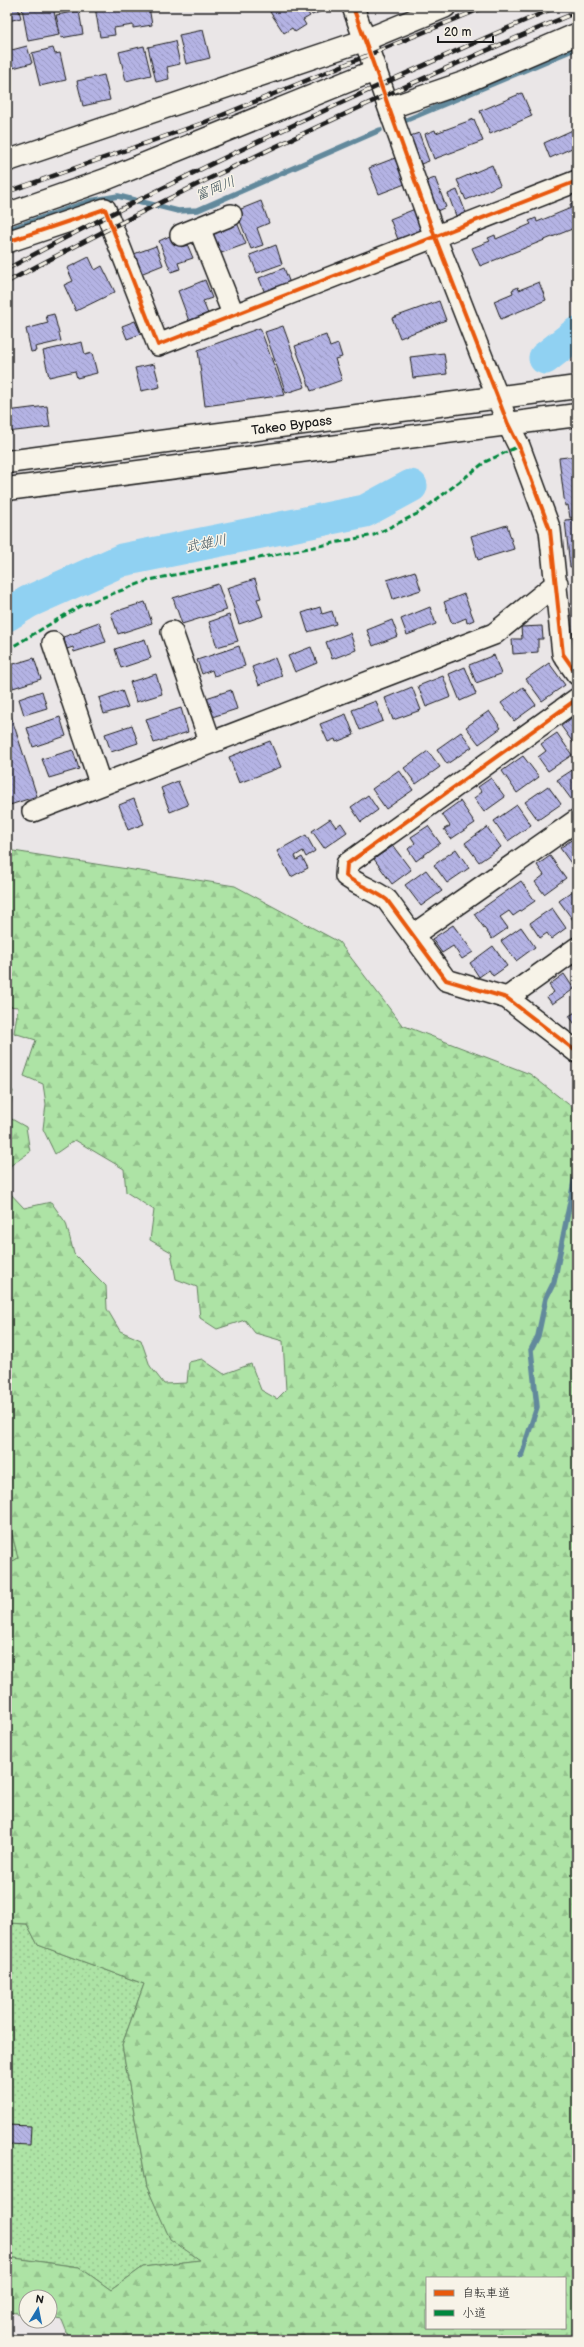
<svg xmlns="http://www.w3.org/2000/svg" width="584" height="2347" viewBox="0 0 584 2347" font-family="'Balsamiq Sans','Klee One',sans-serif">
  <defs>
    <pattern id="grass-dots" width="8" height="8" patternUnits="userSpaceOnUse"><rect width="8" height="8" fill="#ade3a5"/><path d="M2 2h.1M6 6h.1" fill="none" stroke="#94c28d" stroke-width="1.8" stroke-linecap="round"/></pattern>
    <pattern id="forest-firs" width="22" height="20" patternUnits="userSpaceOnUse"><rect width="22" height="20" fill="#ade3a5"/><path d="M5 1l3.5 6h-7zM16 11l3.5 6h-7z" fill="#94c28d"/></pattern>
    <pattern id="building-back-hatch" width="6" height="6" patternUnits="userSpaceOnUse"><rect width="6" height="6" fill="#b4b3e4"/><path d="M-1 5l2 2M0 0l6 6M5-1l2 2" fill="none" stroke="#9a99c3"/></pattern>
  </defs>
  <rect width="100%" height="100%" fill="#eae6e7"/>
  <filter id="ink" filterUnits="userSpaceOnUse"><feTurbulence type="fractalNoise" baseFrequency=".025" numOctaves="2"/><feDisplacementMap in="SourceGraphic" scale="8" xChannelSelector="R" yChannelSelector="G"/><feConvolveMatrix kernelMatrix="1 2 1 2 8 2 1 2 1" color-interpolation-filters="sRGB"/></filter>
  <g filter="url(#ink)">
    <!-- grass -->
    <path fill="url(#grass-dots)" stroke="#648060" d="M7 1514 18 1558 7 1565Z
      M7 1923 27 1924 38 1945 144 1984 122 2045 147 2187 170 2238 201 2260 143 2267 111 2290 79 2267 7 2257Z"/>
    <!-- forest -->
    <path fill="url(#forest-firs)" stroke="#648060" fill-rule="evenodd" d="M7 850 235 886 339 942 402 1025 530 1074 577 1111V2340H70L62 2320 50 2318V2297H26V2314L7 2312V2257L79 2267 111 2290 143 2267 200 2260 170 2239 147 2187 122 2045 144 1984 38 1945 27 1924 7 1923V1565L18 1558 7 1514V1085L13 1091 8 1117 26 1127 30 1152 10 1166 8 1191 24 1208 51 1202 66 1223 74 1254 106 1286 107 1309 120 1331 141 1340 150 1366 164 1384 187 1383 189 1362 202 1359 224 1374 251 1364 261 1390 277 1399 286 1390 283 1341 255 1333 245 1320 217 1329 200 1318 197 1287 176 1279 171 1252 150 1240 154 1210 126 1192 124 1169 75 1140 55 1154 43 1129 46 1104 43 1084 24 1076 36 1040 14 1033 18 1007 7 1006ZM427 2278H565V2328H427Z"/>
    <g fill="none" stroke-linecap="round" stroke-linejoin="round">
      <!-- stream -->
      <path stroke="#62899c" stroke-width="5.5" d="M404 121 577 48
        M7 230 90 201 118 196 178 211 198 210 380 130
        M521 1456 537 1407 531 1350 538 1336 546 1298 554 1282 576 1172"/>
      <!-- river -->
      <path stroke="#90d1f2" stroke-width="33" d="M545 358 577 333
        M7 615 28 602 122 560 365 511 411 486"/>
    </g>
    <!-- building -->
    <path fill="url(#building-back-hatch)" stroke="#1c1c1c" d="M7 7H18L21 18 8 21Z
      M27 7H53L59 35 28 41 22 8Z
      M95 7H149L152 25 133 28V25L114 28 115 35 100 37Z
      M277 7H304L310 16 303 20 306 25 295 32 292 28 284 33 270 12Z
      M309 7H332L312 15Z
      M79 11 83 34 61 38 56 15Z
      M203 30 210 58 186 64 179 35Z
      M175 41 180 64 167 67 169 79 156 82 148 47Z
      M27 46 32 63 13 68 8 51Z
      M144 46 151 75 126 81 119 52Z
      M53 48 55 54 60 53 66 80 40 86 32 53Z
      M7 58 10 68 7 69Z
      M104 75 110 100 83 106 77 81Z
      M522 93 532 116 490 134 480 111Z
      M474 119 483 141 434 159 425 134 435 130 436 133Z
      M577 128V157L572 148 550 158 544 143Z
      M419 133 429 161 418 165 407 137Z
      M395 158 405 184 379 194 369 168Z
      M492 165 500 185 466 200 457 180Z
      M435 178 446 207 437 211 426 181Z
      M457 190 466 213 456 216 448 194Z
      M261 201 269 223 257 228 263 245 251 249 236 211Z
      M576 202 577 227 480 266 472 248 490 241 488 238 495 235 496 239 531 224 529 221 536 218 537 222 571 208 570 204Z
      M415 209 424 232 399 242 390 219Z
      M236 220 246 244 216 255 209 236 221 231 220 226Z
      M172 235 185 239 193 258 178 263 180 269 171 272 159 241Z
      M276 245 282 264 257 273 250 255Z
      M156 246 163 265 138 275 131 255Z
      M89 257 95 270 102 266 115 292 76 311 64 285 73 281 67 268Z
      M284 268 291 286 266 296 259 278Z
      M205 280 212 298 203 301 208 314 189 321 178 291Z
      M539 282 546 300 501 319 494 301 513 293 512 290 518 287 519 290Z
      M439 301 446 320 400 338 392 318Z
      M54 314 61 341 35 347 36 351 31 352 26 329 48 323 46 316Z
      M135 321 141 334 127 339 122 326Z
      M283 326 305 387 286 393 265 332Z
      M260 328 285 395 205 406 198 350Z
      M326 335 330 347 338 344 342 357 335 359 342 380 311 391 295 346Z
      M82 342 85 355 92 353 97 373 77 378 75 371 49 377 43 351Z
      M444 353 447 374 413 378 410 357Z
      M154 364 160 387 141 391 135 368Z
      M47 406 50 427 7 432V411Z
      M577 456V517L570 518 568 505 565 506 559 458Z
      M577 519V566L570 567 565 520Z
      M507 525 514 549 478 560 471 536Z
      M415 571 421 590 393 599 387 580Z
      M255 579 261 598 257 599 263 616 239 624 227 588Z
      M218 584 227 610 182 624 173 598Z
      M464 594 474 620 467 623 466 618 452 624 444 602Z
      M145 602 152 623 118 634 111 613Z
      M320 607 322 614 332 611 336 624 308 632 302 613Z
      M430 607 436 624 407 635 401 619Z
      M229 615 238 641 217 647 209 622Z
      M392 620 398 636 373 646 367 630Z
      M99 622 106 642 74 652 73 647 67 649 63 637 81 631 80 629Z
      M542 626 543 639H538V652L513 654 512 639H522L521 627Z
      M350 633 356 650 332 659 326 642Z
      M145 639 151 658 121 668 115 649Z
      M239 646 245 666 214 676 212 670 202 674 197 660Z
      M311 647 317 663 295 672 288 656Z
      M494 655 501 674 476 683 469 665Z
      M34 658 41 679 13 688 7 666Z
      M275 658 282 676 259 685 252 667Z
      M549 663 565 685 542 701 526 679Z
      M465 667 476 694 460 701 449 674Z
      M156 674 162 694 136 702 130 682Z
      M443 676 451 697 426 707 418 686Z
      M412 687 421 710 393 720 385 698Z
      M523 687 536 705 514 721 501 703Z
      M122 690 128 707 104 714 99 698Z
      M231 690 237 709 212 717 206 698Z
      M42 691 47 708 24 715 19 699Z
      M376 701 383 721 360 730 352 710Z
      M7 704 37 796 7 806Z
      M181 708 188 732 154 743 146 719Z
      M489 711 501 728 479 744 466 727Z
      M346 714 354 735 336 742 335 739 328 742 320 724Z
      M577 714V748L561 726Z
      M60 717 66 736 33 747 27 728Z
      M132 725 138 743 111 752 105 734Z
      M461 732 472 747 447 764 437 749Z
      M557 733 572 755 548 771 538 757 546 751 541 744Z
      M270 741 281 767 239 783 229 757Z
      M73 750 79 769 49 778 42 759Z
      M428 751 440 767 416 784 404 768Z
      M523 756 539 777 517 793 502 771Z
      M577 767V801L574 803 557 780Z
      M399 770 413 790 386 809 372 789Z
      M491 778 505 797 484 812 474 798 482 792 478 787Z
      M178 781 188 805 170 812 161 788Z
      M548 786 561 804 538 820 525 802Z
      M368 795 378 810 361 822 351 807Z
      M134 799 144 824 128 830 119 805Z
      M460 801 475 823 451 839 444 829 450 826 442 814Z
      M517 805 531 825 508 841 494 821Z
      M330 819 336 827 341 823 347 832 324 848 312 831Z
      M428 826 440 843 416 861 408 849 415 843 411 837Z
      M487 827 501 847 479 862 465 843Z
      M306 835 315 851 306 857 303 851 295 856 297 860 302 857 308 868 291 877 277 851Z
      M577 836V863L573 866 560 848Z
      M393 846 411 870 392 884 374 859Z
      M456 849 469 868 447 883 434 865Z
      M550 856 566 878 544 894 535 882 544 875 537 865Z
      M426 870 442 891 421 906 405 885Z
      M521 881 535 901 513 916 509 911 500 917 508 928 492 939 474 914Z
      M577 888V917L573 920 559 901Z
      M552 908 566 928 551 939 547 933 540 938 530 923Z
      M453 925 473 952 462 959 453 946 442 953 432 939Z
      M521 927 535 947 516 961 501 941Z
      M493 946 507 966 493 976 489 970 479 977 470 963Z
      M564 974 574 989 552 1004 547 997 554 992 549 985Z
      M577 1011V1027L569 1016Z
      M7 2125 31 2126 30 2145 7 2144Z"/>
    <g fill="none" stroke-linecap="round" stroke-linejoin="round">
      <!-- street casing -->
      <g stroke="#1c1c1c" stroke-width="24">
        <path id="street" d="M353 7 435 237 508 424 519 446 550 530 563 654 577 674
          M389 108 465 82 577 34
          M7 161 365 40 445 7
          M7 214 104 180 376 70
          M199 228 234 316
          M181 235 231 215
          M7 242 105 209 158 345 577 181
          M172 632 210 741
          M53 643 100 783
          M577 699 347 864 346 876C359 886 374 890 387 900L446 980 507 998 577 1052
          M33 811 494 634 557 583
          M413 935 577 820
          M507 998 577 948"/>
      </g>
      <!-- highway casing -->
      <g stroke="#1c1c1c" stroke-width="25">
        <g id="highway">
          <path id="s1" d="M7 462 577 387"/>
          <path d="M7 489 577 415"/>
        </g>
      </g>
      <!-- street -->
      <use href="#street" stroke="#f7f3e8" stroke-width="21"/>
      <!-- highway -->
      <use href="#highway" stroke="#f7f3e8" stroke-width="22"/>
      <!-- rail casing -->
      <g stroke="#1c1c1c" stroke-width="4.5">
        <path id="rail" d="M7 192 203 123 485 7
          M7 269C185 172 370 88 556 7
          M7 282C193 183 383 93 577 12"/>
      </g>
      <!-- rail -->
      <use href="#rail" stroke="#f7f3e8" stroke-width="3" stroke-dasharray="9" stroke-linecap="butt"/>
      <!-- quiet -->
      <path stroke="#00873e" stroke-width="3" stroke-dasharray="6 3" stroke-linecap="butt" d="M7 650 80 606 149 580 374 535 419 513 485 462 519 446"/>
      <!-- cycleway casing -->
      <g stroke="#f7f3e8" stroke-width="6">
        <path id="cycleway" d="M353 7 435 237 508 424 519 446 550 530 563 654 577 674
          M7 242 105 209 158 345 577 181
          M577 699 347 864 346 876C359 886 374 890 387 900L446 980 507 998 577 1052"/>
      </g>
      <!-- cycleway -->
      <use href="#cycleway" stroke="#e8590c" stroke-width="4"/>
    </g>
  </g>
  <g text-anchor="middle" stroke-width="3" stroke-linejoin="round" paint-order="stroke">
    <!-- street labels -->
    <g font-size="13" fill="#1c1c1c" stroke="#f7f3e8">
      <text dy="5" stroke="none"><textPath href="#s1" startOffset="287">Takeo Bypass</textPath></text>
    </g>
    <!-- water labels -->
    <g font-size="14" font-style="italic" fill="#3f525c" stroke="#f7f3e8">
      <text transform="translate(215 188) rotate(-22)" y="5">富岡川</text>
      <text transform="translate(206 543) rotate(-11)" y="5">武雄川</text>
    </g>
  </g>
  <!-- margin -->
  <rect width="584" height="2347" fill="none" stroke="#f7f3e8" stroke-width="24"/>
  <rect x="12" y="12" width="560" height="2323" fill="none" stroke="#1c1c1c" stroke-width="1.5" filter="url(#ink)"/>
  <!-- legend -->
  <rect x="426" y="2277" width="140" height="52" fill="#f7f3e8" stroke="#9f9d96"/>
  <rect x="434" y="2290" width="20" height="6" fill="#e8590c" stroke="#9f9d96"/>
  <text x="462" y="2297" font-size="12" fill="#1c1c1c">自転車道</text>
  <rect x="434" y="2310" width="20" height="6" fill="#00873e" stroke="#9f9d96"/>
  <text x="462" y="2317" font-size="12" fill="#1c1c1c">小道</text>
  <!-- north arrow -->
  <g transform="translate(38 2309) rotate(10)"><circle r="19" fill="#f7f3e8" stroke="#9f9d96"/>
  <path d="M0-3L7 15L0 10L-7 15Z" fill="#1f6fb2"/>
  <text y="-6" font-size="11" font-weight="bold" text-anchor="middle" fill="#1c1c1c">N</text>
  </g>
  <!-- scale -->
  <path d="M438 36v6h55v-6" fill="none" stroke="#1c1c1c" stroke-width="2"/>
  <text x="444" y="36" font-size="12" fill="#1c1c1c" stroke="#f7f3e8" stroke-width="3" paint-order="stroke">20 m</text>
</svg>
